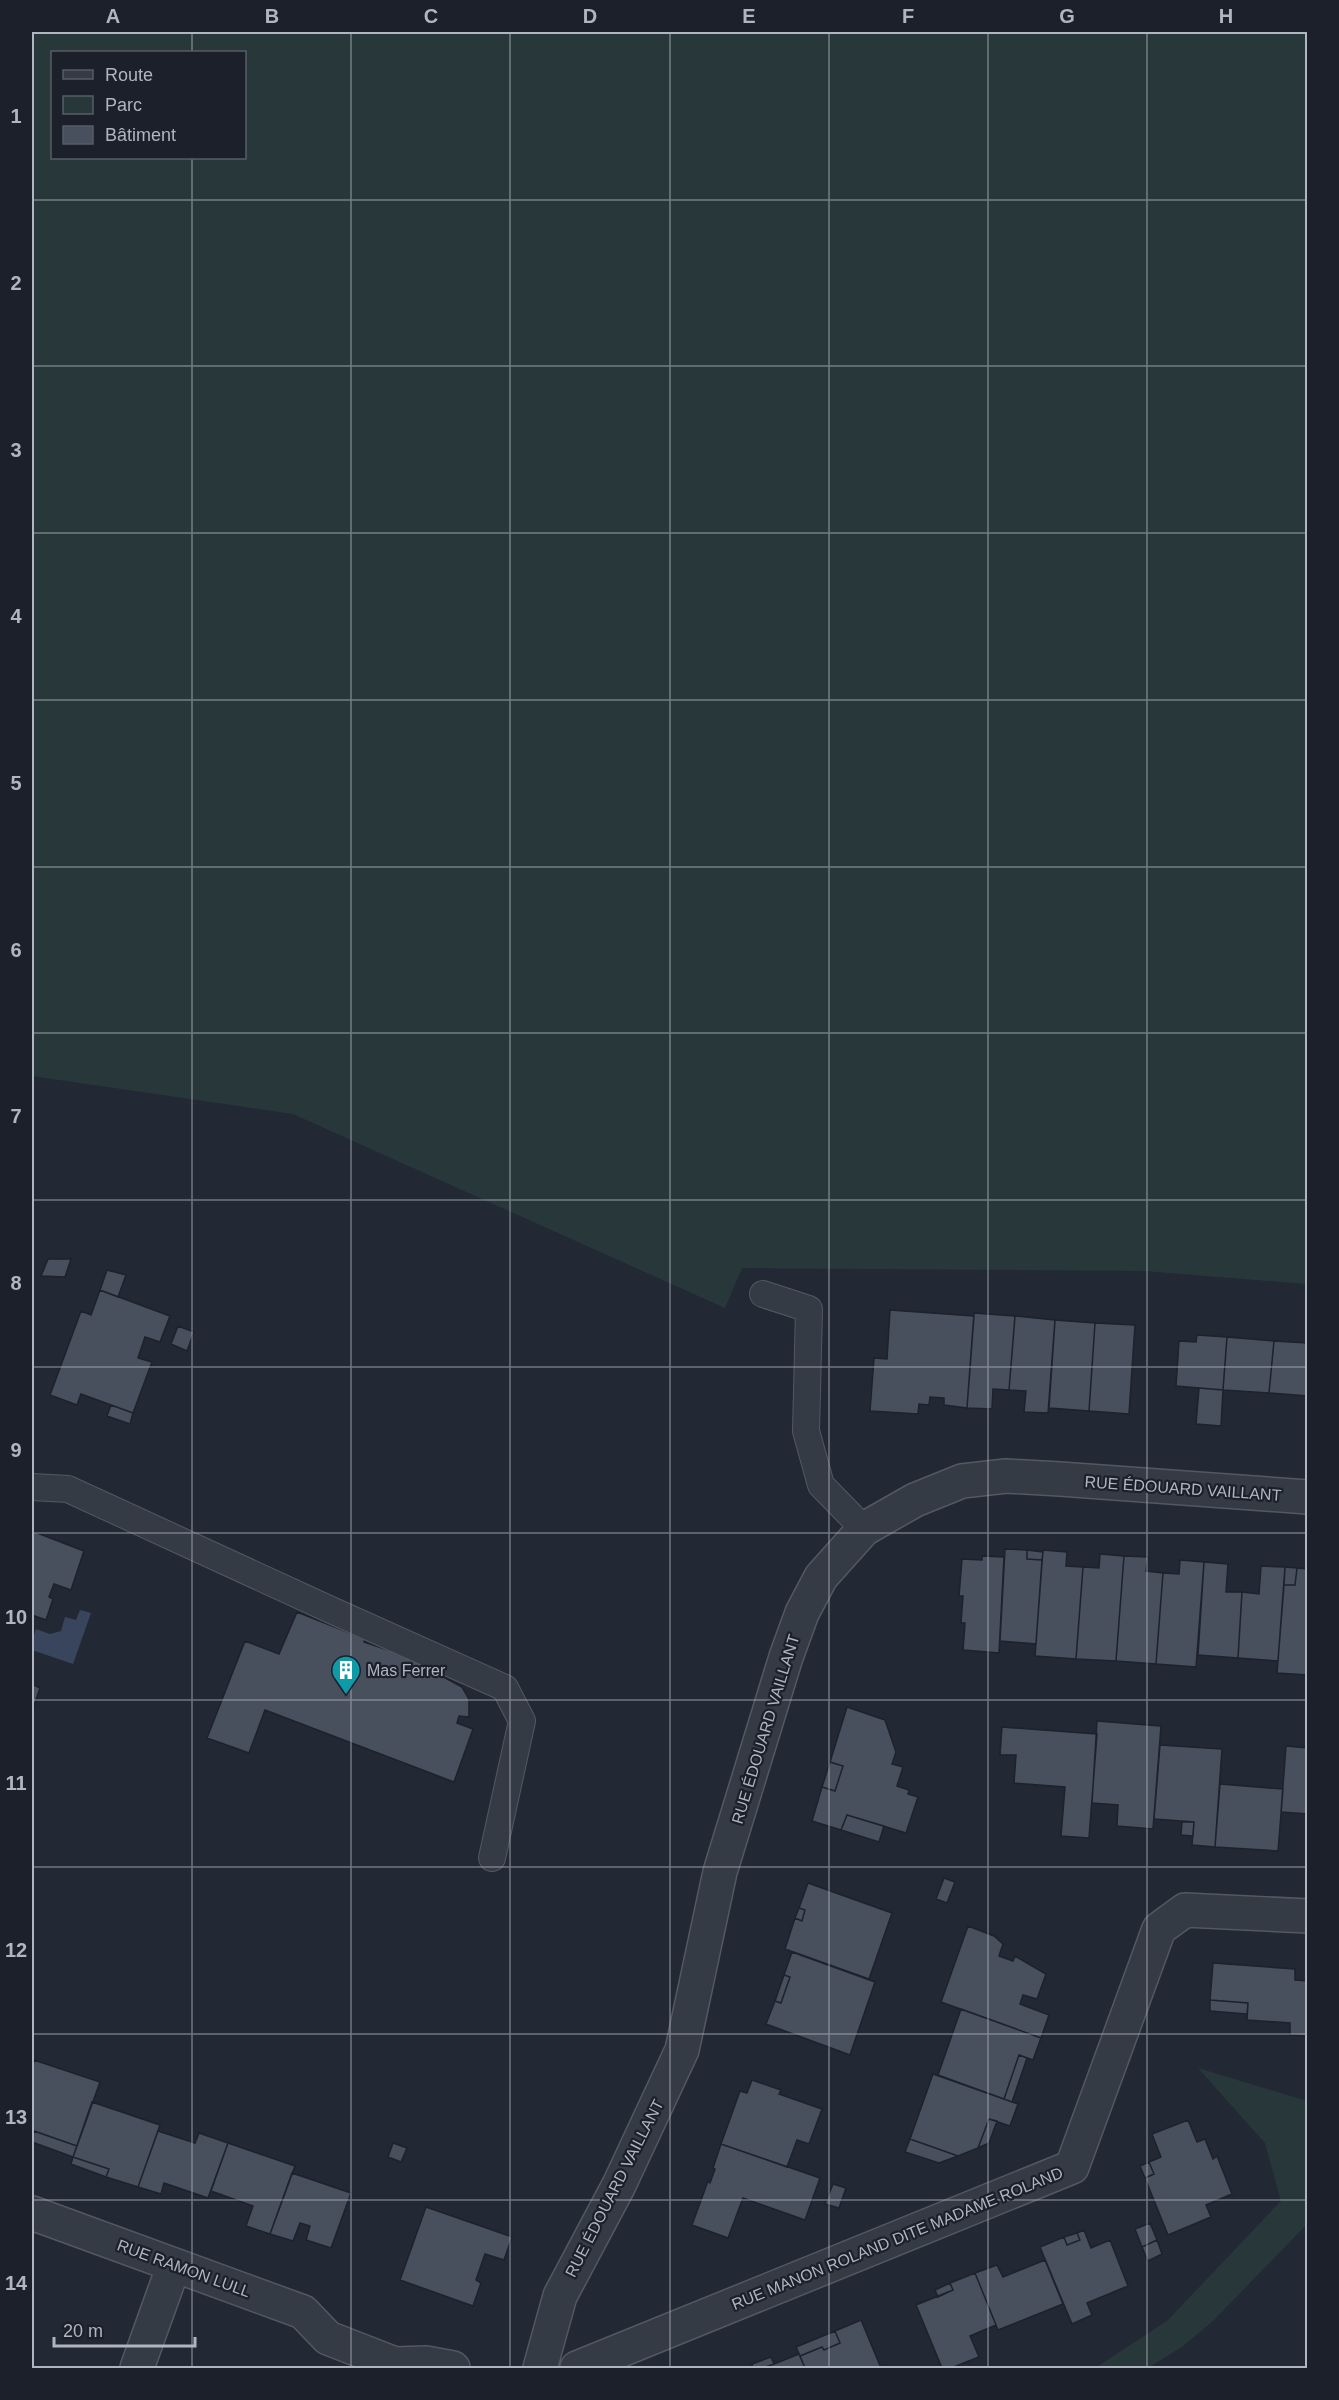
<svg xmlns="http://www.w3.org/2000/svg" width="1339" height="2400" viewBox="0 0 1339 2400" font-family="Arial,sans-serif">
  <rect width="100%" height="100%" fill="#222935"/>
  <!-- green -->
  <path fill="#28383a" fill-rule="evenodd" d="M32 32H1307V1284L1145 1271 742 1268 725 1308 293 1114 32 1076ZM52 52H244V158H52Z
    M1198 2068 1307 2101V2224L1212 2322 1183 2346 1148 2368H1095L1167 2321 1281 2201 1265 2143Z"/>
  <!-- water -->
  <path fill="#39455d" d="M80 1610 91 1613 73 1664 32 1650V1641L36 1629 50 1634 61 1631 65 1617 76 1620Z"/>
  <!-- building -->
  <path fill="#484f5d" stroke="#1d222c" stroke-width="1.5" d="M48 1259H71L65 1277 41 1276Z
    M107 1270 126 1275 118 1297 100 1290Z
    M100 1290 170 1316 160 1342 145 1337 138 1358 152 1362 133 1413 81 1394 77 1405 50 1395 81 1311 91 1315Z
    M890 1310 974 1316 967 1408 944 1405V1398L930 1397 929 1405 919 1404 918 1414 870 1411 874 1358 887 1359Z
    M974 1313 1015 1316 1009 1390 993 1389 992 1409 967 1408Z
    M1015 1316 1055 1320 1048 1413 1024 1412 1026 1391 1009 1390Z
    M1055 1320 1095 1323 1089 1411 1049 1408Z
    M1095 1323 1135 1325 1129 1414 1089 1411Z
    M178 1326 194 1332 187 1351 171 1344Z
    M1197 1335 1227 1337 1223 1390 1176 1386 1179 1341 1196 1342Z
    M1227 1337 1274 1341 1269 1393 1223 1390Z
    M1274 1341 1308 1343V1396L1269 1393Z
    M1199 1388 1223 1390 1221 1426 1196 1424Z
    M111 1405 133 1413 130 1424 107 1416Z
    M32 1531 84 1551 71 1590 54 1584 49 1597 53 1599 46 1620 32 1615Z
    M1005 1549 1027 1550V1559L1042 1560 1036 1644 1000 1641Z
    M1027 1550 1043 1552 1042 1560 1027 1559Z
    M1043 1550 1067 1552 1066 1566 1083 1567 1076 1659 1035 1656Z
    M1100 1554 1124 1556 1116 1661 1076 1659 1083 1567 1099 1568Z
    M982 1556 1004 1557 999 1653 963 1650 965 1623H961L963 1596H959L962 1559 982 1560Z
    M1124 1556 1148 1557 1146 1571 1163 1573 1156 1664 1116 1661Z
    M1180 1560 1204 1562 1196 1667 1156 1664 1163 1573 1179 1574Z
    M1204 1562 1228 1564 1226 1592H1242L1238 1658 1198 1655Z
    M1261 1566 1285 1567 1278 1661 1238 1658 1242 1592 1259 1594Z
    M1285 1567 1297 1568 1295 1585H1284Z
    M1297 1568 1308 1569V1675L1277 1673 1284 1585H1295Z
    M297 1612 365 1639 364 1642 388 1650 389 1647 437 1665 434 1672 462 1687 469 1699V1717L459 1716 457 1723 473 1729 454 1782 265 1710 249 1753 207 1738 245 1641 279 1654Z
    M32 1684 40 1688 32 1712Z
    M847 1707 885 1720 896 1752 892 1764 903 1767 897 1786 909 1790 908 1794 918 1797 906 1833 847 1815 841 1830 812 1821 822 1787 835 1791 843 1766 830 1762Z
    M1097 1721 1161 1726 1153 1829 1117 1826 1118 1805 1092 1803Z
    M1002 1727 1097 1734 1089 1838 1061 1836 1065 1787 1014 1783 1016 1755H1000Z
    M1160 1745 1222 1749 1215 1847 1192 1845 1194 1822 1154 1819Z
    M1286 1746 1308 1748V1814L1281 1812Z
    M830 1762 843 1766 835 1791 822 1787Z
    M1220 1784 1283 1789 1278 1851 1215 1847Z
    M847 1815 884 1826 879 1842 841 1830Z
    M1182 1822H1194L1193 1836 1181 1835Z
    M944 1878 955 1882 947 1903 936 1899Z
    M808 1883 892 1913 869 1979 785 1949 795 1918 802 1921 805 1910 799 1908Z
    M799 1908 805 1910 802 1921 795 1918Z
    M968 1926 994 1936 1003 1944 999 1956 1013 1961 1015 1956 1046 1974 1037 1999 1023 1995 1020 2004 1049 2015 1041 2038 941 2002Z
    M792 1952 875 1982 850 2055 766 2024 775 2001 781 2003 790 1977 784 1975Z
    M1213 1963 1295 1969V1980L1308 1981V2036L1290 2035V2023L1247 2020 1248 2003 1210 2000Z
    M784 1975 790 1977 781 2003 775 2001Z
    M1210 2000 1248 2003 1247 2014 1210 2011Z
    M961 2009 1041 2038 1033 2060 1019 2055 1004 2099 938 2075Z
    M1019 2055 1027 2058 1012 2102 1004 2099Z
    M34 2060 100 2082 77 2146 34 2131 32 2140V2069Z
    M933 2074 1018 2104 1010 2126 989 2119 978 2148 958 2156 910 2139Z
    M752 2080 781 2090 779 2094 822 2109 809 2144 797 2140 787 2167 721 2144 740 2091 747 2093Z
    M92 2102 160 2125 138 2187 106 2177 109 2169 73 2157Z
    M989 2119 997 2121 989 2143 978 2148Z
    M1188 2120 1197 2142 1205 2139 1213 2159 1217 2156 1232 2194 1206 2205 1211 2217 1168 2235 1145 2178 1154 2174 1149 2162 1161 2157 1152 2134Z
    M34 2131 77 2146 73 2157 32 2142Z
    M158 2131 195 2143 199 2133 228 2143 208 2198 164 2183 161 2194 138 2187Z
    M910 2139 958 2156 939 2163 905 2152Z
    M228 2143 295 2166 270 2234 246 2226 253 2206 211 2191Z
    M393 2143 407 2148 401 2162 388 2157Z
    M721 2144 820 2178 805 2220 743 2198 728 2238 692 2225 708 2181 710 2183 715 2169 713 2168Z
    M73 2157 109 2169 106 2177 71 2164Z
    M1149 2162 1154 2174 1145 2178 1140 2166Z
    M292 2173 351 2193 331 2248 306 2240 310 2226 300 2223 293 2241 270 2234Z
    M833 2184 846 2188 839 2208 825 2204Z
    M426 2207 512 2237 504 2260 485 2254 476 2280 481 2283 473 2306 400 2280Z
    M1150 2223 1157 2240 1142 2247 1135 2229Z
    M1084 2230 1091 2248 1110 2240 1128 2286 1087 2303 1092 2315 1072 2324 1040 2247 1064 2237 1067 2245 1080 2240 1077 2233Z
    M1077 2233 1080 2240 1067 2245 1064 2237Z
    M1157 2240 1162 2254 1148 2261 1142 2247Z
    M1045 2260 1063 2304 998 2330 975 2273 997 2265 1003 2277Z
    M975 2273 996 2325 970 2336 979 2357 951 2368H942L916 2305 953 2290 950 2283Z
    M950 2283 953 2290 938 2297 935 2290Z
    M861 2320 881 2368H805L800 2356 822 2347 824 2350 840 2343 835 2331Z
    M835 2331 840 2343 824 2350 822 2347 800 2356 796 2347Z
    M799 2354 805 2368H763L774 2364Z
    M771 2357 774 2364 763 2368H753L752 2364Z"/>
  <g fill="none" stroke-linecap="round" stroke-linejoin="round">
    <!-- service casing -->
    <g stroke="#535863" stroke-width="28">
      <path id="service" d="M763 1294 809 1309 806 1431 821 1485 864 1529
        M32 1487 68 1489 331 1610 505 1688 522 1721 492 1858"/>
    </g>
    <!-- minor casing -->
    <g stroke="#535863" stroke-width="36">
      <path id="minor" d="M32 2213 303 2312 328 2338 395 2364 426 2363 453 2368
        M137 2368 174 2265
        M540 2368 560 2296 619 2185 682 2050 720 1872 786 1657 802 1613 821 1577 864 1529 915 1500 962 1481 1006 1476 1060 1479 1308 1497
        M577 2368 1072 2167 1159 1929 1185 1910 1308 1916"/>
    </g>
    <!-- service -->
    <use href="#service" stroke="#353b45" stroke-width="26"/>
    <!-- minor -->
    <use href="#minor" stroke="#353b45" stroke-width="33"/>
  </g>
  <!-- grid -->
  <path fill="none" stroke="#b0b5c2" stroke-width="1.5" stroke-opacity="0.55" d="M192 32V52M351 32V2368M510 32V2368M670 32V2368M829 32V2368M988 32V2368M1147 32V2368M192 158V2368M32 200H1308M32 366H1308M32 533H1308M32 700H1308M32 867H1308M32 1033H1308M32 1200H1308M32 1367H1308M32 1533H1308M32 1700H1308M32 1867H1308M32 2034H1308M32 2200H1308"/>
  <!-- icons -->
  <defs>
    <g id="building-pin" transform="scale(1.5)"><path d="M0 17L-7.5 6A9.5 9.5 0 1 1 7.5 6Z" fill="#0f9aa8" stroke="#1b202a"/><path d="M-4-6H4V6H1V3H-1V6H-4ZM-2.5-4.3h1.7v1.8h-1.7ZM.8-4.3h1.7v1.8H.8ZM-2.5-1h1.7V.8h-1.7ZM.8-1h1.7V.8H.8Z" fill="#fff"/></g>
  </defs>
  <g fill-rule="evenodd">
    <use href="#building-pin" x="346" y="1670"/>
  </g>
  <g text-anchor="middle" stroke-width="4.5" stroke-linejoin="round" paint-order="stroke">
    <!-- street labels -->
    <g font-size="16" fill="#b0b5c2" stroke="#1b202a">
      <text transform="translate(1183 1488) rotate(4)" y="6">RUE ÉDOUARD VAILLANT</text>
      <text transform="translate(765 1729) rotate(-73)" y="6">RUE ÉDOUARD VAILLANT</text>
      <text transform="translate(614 2188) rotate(-63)" y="6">RUE ÉDOUARD VAILLANT</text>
      <text transform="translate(897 2238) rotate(-22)" y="6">RUE MANON ROLAND DITE MADAME ROLAND</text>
      <text transform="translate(184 2268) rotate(20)" y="6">RUE RAMON LULL</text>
    </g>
    <!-- poi labels -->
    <g font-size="16" fill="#b0b5c2" stroke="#1b202a" text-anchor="start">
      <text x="367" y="1676">Mas Ferrer</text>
    </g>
  </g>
  <!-- border -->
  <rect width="1339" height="2400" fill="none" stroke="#1b202a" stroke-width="66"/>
  <!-- legend -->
  <rect x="51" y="51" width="195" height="108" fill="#1b202a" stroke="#575c67" stroke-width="1.5"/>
  <rect x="63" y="70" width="30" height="9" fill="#353b45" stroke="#575c67" stroke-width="1.5"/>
  <text x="105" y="81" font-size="18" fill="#b0b5c2">Route</text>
  <rect x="63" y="96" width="30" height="18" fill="#28383a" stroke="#575c67" stroke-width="1.5"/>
  <text x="105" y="111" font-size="18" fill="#b0b5c2">Parc</text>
  <rect x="63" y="126" width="30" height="18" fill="#484f5d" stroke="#575c67" stroke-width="1.5"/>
  <text x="105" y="141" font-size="18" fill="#b0b5c2">Bâtiment</text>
  <!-- scale -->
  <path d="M54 2337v9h141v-9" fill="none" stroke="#b0b5c2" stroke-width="3"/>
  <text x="63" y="2337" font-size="18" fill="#b0b5c2" stroke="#1b202a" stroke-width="4.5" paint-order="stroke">20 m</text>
  <rect x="33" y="33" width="1273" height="2334" fill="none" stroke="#b0b5c2" stroke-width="2"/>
  <g font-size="20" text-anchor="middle" font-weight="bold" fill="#b0b5c2">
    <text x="113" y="23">A</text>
    <text x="272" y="23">B</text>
    <text x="431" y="23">C</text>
    <text x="590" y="23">D</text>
    <text x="749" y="23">E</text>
    <text x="908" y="23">F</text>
    <text x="1067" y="23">G</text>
    <text x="1226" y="23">H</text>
    <text x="16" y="123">1</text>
    <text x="16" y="290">2</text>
    <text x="16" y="457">3</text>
    <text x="16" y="623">4</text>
    <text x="16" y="790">5</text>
    <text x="16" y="957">6</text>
    <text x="16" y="1123">7</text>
    <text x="16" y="1290">8</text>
    <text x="16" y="1457">9</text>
    <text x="16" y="1624">10</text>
    <text x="16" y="1790">11</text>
    <text x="16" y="1957">12</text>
    <text x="16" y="2124">13</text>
    <text x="16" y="2290">14</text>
  </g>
</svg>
